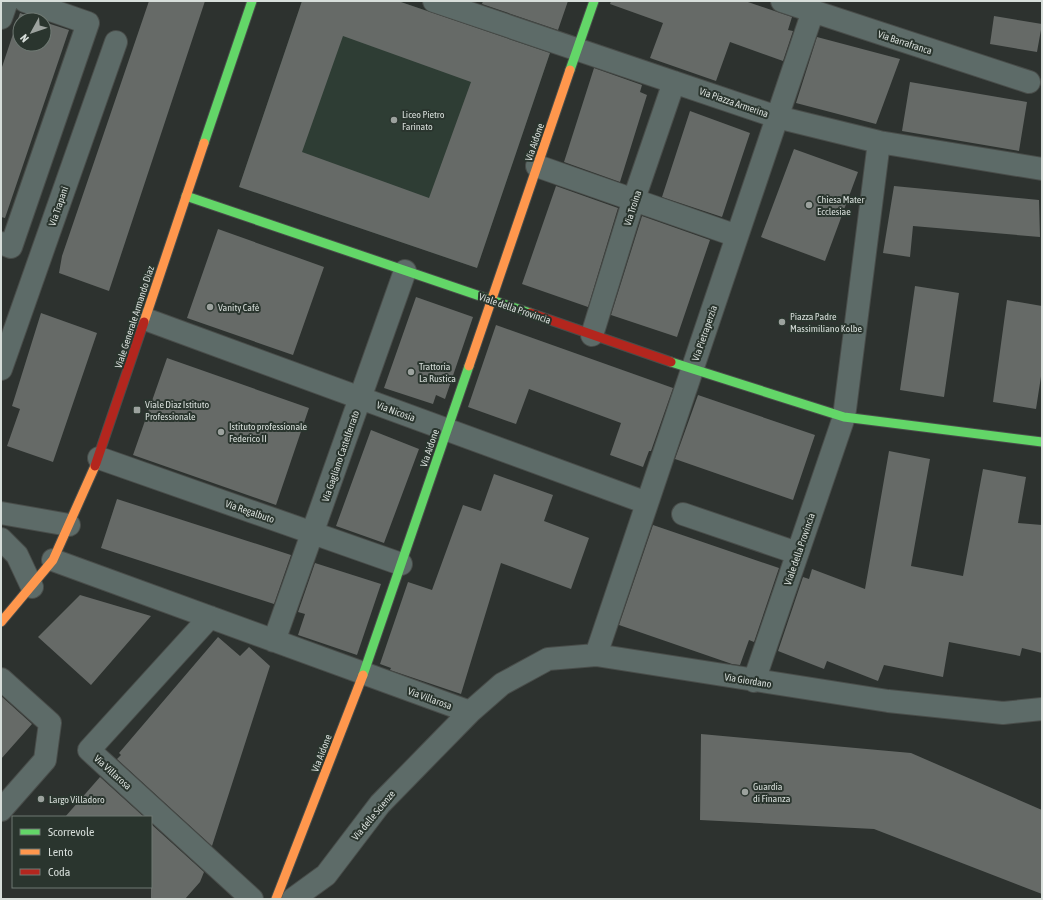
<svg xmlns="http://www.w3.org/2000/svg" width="1043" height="900" viewBox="0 0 1043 900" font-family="'Asap Condensed',sans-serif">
  <rect width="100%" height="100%" fill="#2d322f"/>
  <!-- built -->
  <path fill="#2e3d34" d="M302 1H398L550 53 477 268 239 187Z"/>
  <!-- building -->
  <path fill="#666a67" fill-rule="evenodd" d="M149 1H205L109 291 59 273 62 256Z
    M302 1H398L550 53 477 268 239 187ZM343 36 471 82 429 198 302 152Z
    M483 1H568L558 30 482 4Z
    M611 1H745L792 17 788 30 793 31 783 61 730 42 716 81 650 58 663 23 610 4Z
    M20 13 39 20H20V44H44V22L69 30 5 218 1 217V70Z
    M994 16 1042 24 1037 52 990 44Z
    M817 37 900 59 876 124 796 103Z
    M594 68 642 85 640 92 647 95 620 182 564 162Z
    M910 82 1027 102 1019 151 902 131Z
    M690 111 750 133 722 217 662 197Z
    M794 149 858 172 825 261 761 237Z
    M556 186 618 208 588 307 522 284Z
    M894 186 1039 200 1040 237 913 226 910 257 883 253Z
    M642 216 710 240 677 337 611 315Z
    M218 229 324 267 293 355 187 318Z
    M915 286 959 293 944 397 900 390Z
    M416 297 473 317 445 399 436 395 433 404 384 388Z
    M1007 300 1042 306V370L1036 409 993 402Z
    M41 313 97 333 53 462 7 446 20 409 12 406Z
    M496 325 673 388 651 451H649L643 467 610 455 621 423 529 389 516 424 468 407Z
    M167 358 309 408 276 505 133 455Z
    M698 395 815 435 793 500 675 459Z
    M371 430 419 449 384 543 336 526Z
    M889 451 930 459 911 566 963 576 983 469 1026 477 1018 523 1042 525V653L1022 648 1020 656 949 642 943 677 884 665 878 681 827 661 824 669 778 651 803 577 809 579 812 569 865 589Z
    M494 474 553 495 544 521 589 538 571 589 501 563 461 694 390 670 391 668 380 664 408 582 432 590 463 505 481 511Z
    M117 499 291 555 274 604 101 548Z
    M653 525 779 568 754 642 749 640 740 665 732 664 619 625Z
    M315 563 381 584 357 655 298 635 305 614 298 612Z
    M80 595 151 616 91 685 38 637Z
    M218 637 240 656 249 647 270 666 212 846 117 759 121 755 119 753Z
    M1 696 32 724 1 759Z
    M701 734 911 753 1042 810V894L874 829 700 820Z
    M100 777 144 817H65Z
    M151 824 204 872 200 882 185 899H151Z"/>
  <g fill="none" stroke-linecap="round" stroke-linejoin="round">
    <!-- street casing -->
    <g stroke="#494d4a" stroke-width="24">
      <path id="street" d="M434 1 777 117 879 142 1042 169
        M782 1 1029 82
        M1 18 7 1
        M537 166 737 236
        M1 243 11 247 88 23 25 1
        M145 319 647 503
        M592 335 634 199 674 82
        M1 369 116 42
        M99 458 401 564
        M1 513 69 525
        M683 514 797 553
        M1 539 17 555 32 587
        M53 560 470 712
        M210 617 89 750 252 899
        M274 641 405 271
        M596 655 813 11
        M1 679 50 723 45 760 1 810
        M754 681 844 417 879 142
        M293 899 326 875 380 804 470 712 502 684 548 659 596 655 888 701 1003 713 1042 709"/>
    </g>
    <!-- fast casing -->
    <g stroke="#494d4a" stroke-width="11">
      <path id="fast" d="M570 70 594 1
        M204 143 252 1
        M186 196 530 313
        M671 362 844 417 1042 442
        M363 675 469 366"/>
    </g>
    <!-- slow casing -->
    <g stroke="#494d4a" stroke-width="11">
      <path id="slow" d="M144 322 204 143
        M469 366 570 70
        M1 622 53 560 95 466
        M276 899 363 675"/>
    </g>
    <!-- jam casing -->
    <g stroke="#494d4a" stroke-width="11">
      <path id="jam" d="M530 313 671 362
        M95 466 144 322"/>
    </g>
    <!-- street -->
    <use href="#street" stroke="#5d6b68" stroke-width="22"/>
    <!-- fast -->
    <use href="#fast" stroke="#63d668" stroke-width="9"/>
    <!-- slow -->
    <use href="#slow" stroke="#ff974d" stroke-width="9"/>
    <!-- jam -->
    <use href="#jam" stroke="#b3261e" stroke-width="9"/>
  </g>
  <!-- markers -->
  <g fill="#9ca29e" stroke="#2a352e" stroke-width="1.5">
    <circle cx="394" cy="120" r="4"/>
    <circle cx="809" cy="205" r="4"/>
    <circle cx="210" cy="307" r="4"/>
    <circle cx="782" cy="322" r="4"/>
    <circle cx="411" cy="372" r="4"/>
    <rect x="133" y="406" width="8" height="8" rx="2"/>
    <circle cx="221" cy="432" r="4"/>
    <circle cx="745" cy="792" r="4"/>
    <circle cx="41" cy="799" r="4"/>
  </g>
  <g text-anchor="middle" stroke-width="4" stroke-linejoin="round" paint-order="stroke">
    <!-- street labels -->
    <g font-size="10" fill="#d7deda" stroke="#2a352e">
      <text transform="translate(905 42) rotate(18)" y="4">Via Barrafranca</text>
      <text transform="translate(734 102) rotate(19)" y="4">Via Piazza Armerina</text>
      <text transform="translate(534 142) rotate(-71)" y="4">Via Aidone</text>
      <text transform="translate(58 206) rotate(-71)" y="4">Via Trapani</text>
      <text transform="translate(632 208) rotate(-72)" y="4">Via Troina</text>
      <text transform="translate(515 308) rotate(19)" y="4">Viale della Provincia</text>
      <text transform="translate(134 317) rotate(-72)" y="4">Viale Generale Armando Diaz</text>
      <text transform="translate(704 333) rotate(-71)" y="4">Via Pietraperzia</text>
      <text transform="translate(396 411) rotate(20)" y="4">Via Nicosia</text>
      <text transform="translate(429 448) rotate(-71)" y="4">Via Aidone</text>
      <text transform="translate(340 456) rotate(-71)" y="4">Via Gagliano Castelferrato</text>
      <text transform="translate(250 511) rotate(19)" y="4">Via Regalbuto</text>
      <text transform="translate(799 549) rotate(-71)" y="4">Viale della Provincia</text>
      <text transform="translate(748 680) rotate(9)" y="4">Via Giordano</text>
      <text transform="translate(430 698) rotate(20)" y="4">Via Villarosa</text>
      <text transform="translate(321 753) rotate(-69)" y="4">Via Aidone</text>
      <text transform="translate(113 772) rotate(42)" y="4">Via Villarosa</text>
      <text transform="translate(373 815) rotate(-50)" y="4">Via delle Scienze</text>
    </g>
    <!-- poi labels -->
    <g font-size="10" fill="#d7deda" stroke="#2a352e" text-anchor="start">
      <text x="402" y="118">Liceo Pietro<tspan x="402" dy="12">Farinato</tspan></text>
      <text x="817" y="203">Chiesa Mater<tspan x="817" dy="12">Ecclesiae</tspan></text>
      <text x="218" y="311">Vanity Cafè</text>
      <text x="790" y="320">Piazza Padre<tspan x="790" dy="12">Massimiliano Kolbe</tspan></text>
      <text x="419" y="370">Trattoria<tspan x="419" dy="12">La Rustica</tspan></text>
      <text x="145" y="408">Viale Diaz Istituto<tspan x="145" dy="12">Professionale</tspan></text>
      <text x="229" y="430">Istituto professionale<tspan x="229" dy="12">Federico II</tspan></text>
      <text x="753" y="790">Guardia<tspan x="753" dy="12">di Finanza</tspan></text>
      <text x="49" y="803">Largo Villadoro</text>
    </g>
  </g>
  <!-- border -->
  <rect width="1043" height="900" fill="none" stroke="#d7deda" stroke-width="4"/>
  <!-- legend -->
  <rect x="12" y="816" width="140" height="72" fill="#2a352e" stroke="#6f7973"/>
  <rect x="20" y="829" width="20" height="6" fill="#63d668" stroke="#6f7973"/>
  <text x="48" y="836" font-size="12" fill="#d7deda">Scorrevole</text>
  <rect x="20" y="849" width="20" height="6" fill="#ff974d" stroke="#6f7973"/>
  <text x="48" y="856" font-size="12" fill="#d7deda">Lento</text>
  <rect x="20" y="869" width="20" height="6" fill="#b3261e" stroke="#6f7973"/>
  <text x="48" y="876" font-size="12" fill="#d7deda">Coda</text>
  <!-- north arrow -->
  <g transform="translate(32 32) rotate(230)"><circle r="19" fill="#2a352e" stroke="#6f7973"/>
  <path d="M0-3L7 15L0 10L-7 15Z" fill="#9ca29e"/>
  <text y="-6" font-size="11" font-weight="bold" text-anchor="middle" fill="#d7deda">N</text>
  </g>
</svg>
